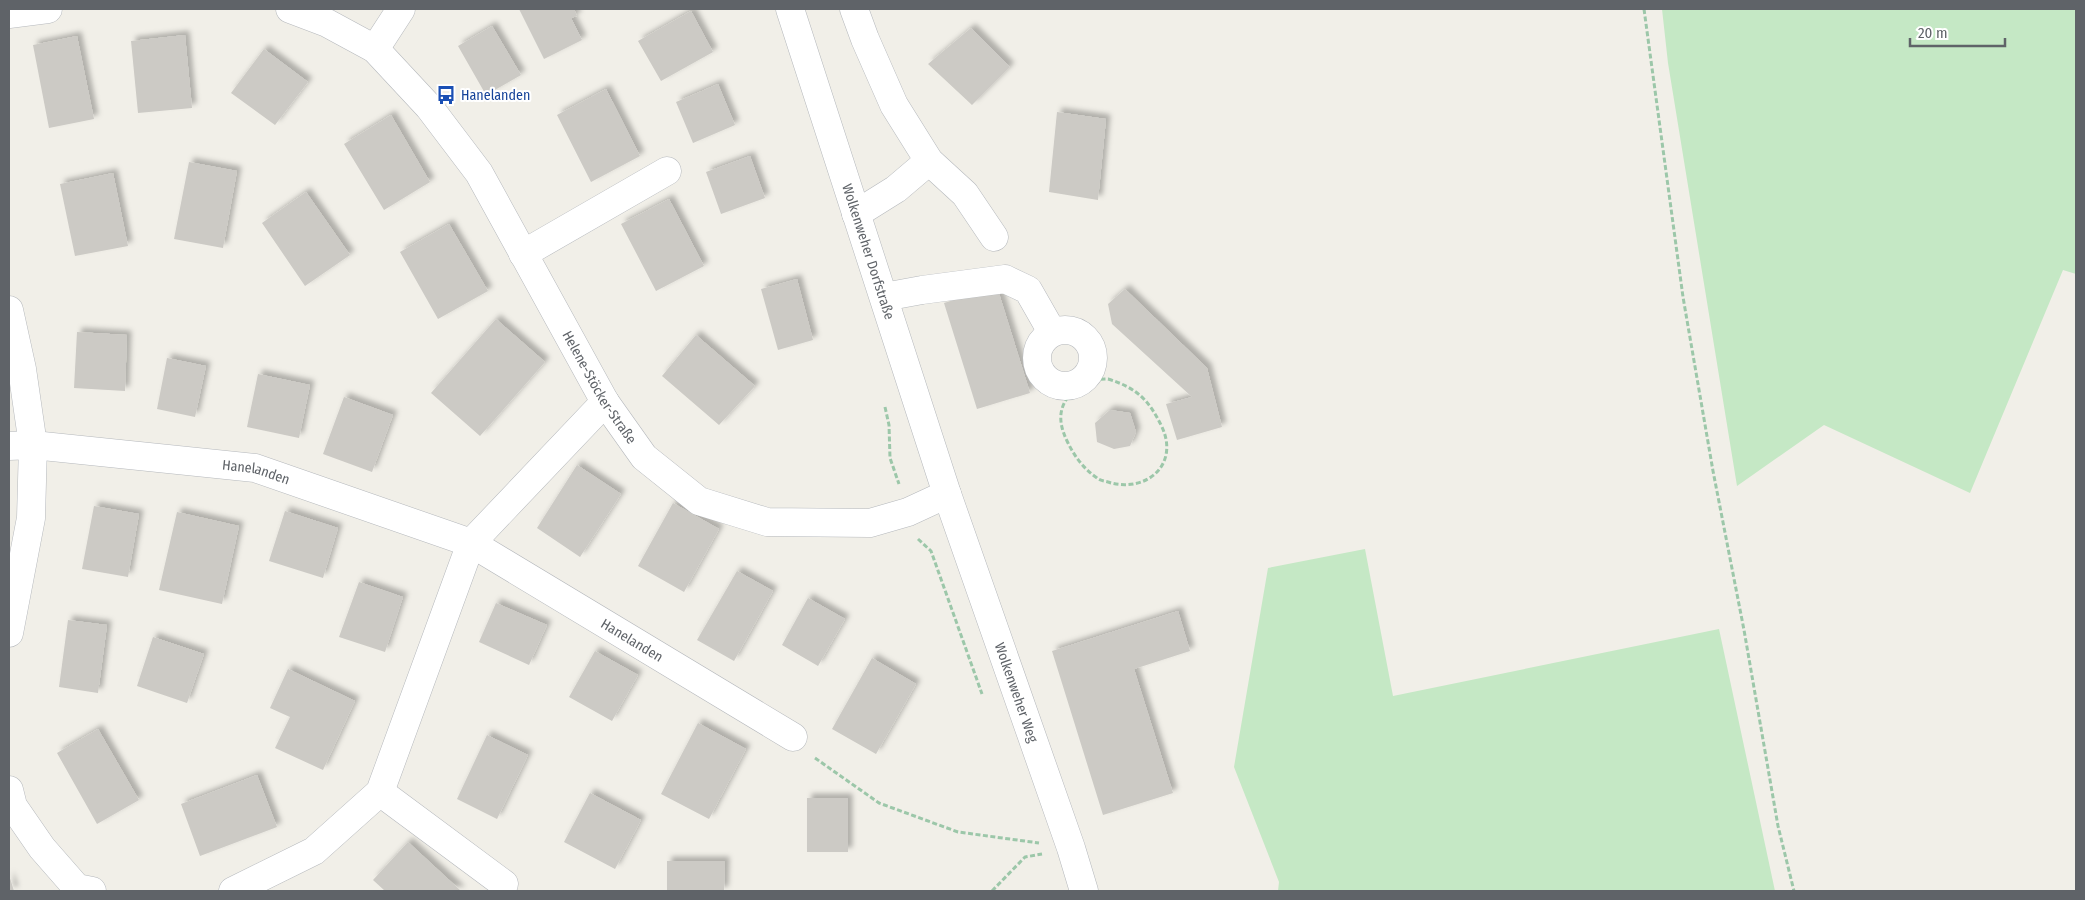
<svg xmlns="http://www.w3.org/2000/svg" width="2085" height="900" viewBox="0 0 2085 900" font-family="'Fira Sans Condensed',sans-serif">
  <defs>
    <filter id="shadow"><feDropShadow dx="4.5" dy="-4.5" stdDeviation="2.5" flood-color="#0004"/></filter>
  </defs>
  <rect width="100%" height="100%" fill="#f1efe8"/>
  <!-- green -->
  <path fill="#c5e8c5" d="M1662 9H2076V274L2063 270 1970 493 1824 425 1737 486 1668 63Z
    M1365 549 1393 696 1719 629 1775 891H1278L1279 882 1234 767 1268 568Z"/>
  <!-- building -->
  <path fill="#cccac5" filter="url(#shadow)" d="M519 9H574L577 16 571 18 582 40 544 59Z
    M691 11 713 52 661 81 638 41Z
    M492 26 521 75 486 95 458 46Z
    M971 28 1010 67 972 105 928 64Z
    M185 35 192 108 138 113 131 41Z
    M77 36 94 119 49 128 33 45Z
    M264 49 308 82 275 125 231 93Z
    M718 84 735 125 693 143 676 102Z
    M606 89 640 156 591 182 557 115Z
    M1057 112 1106 119 1098 200 1049 192Z
    M391 115 430 182 384 210 344 144Z
    M750 156 765 198 721 214 706 172Z
    M189 162 237 171 223 248 174 239Z
    M113 173 128 246 75 256 60 184Z
    M306 192 350 255 305 286 262 223Z
    M669 199 704 266 656 291 621 224Z
    M449 224 488 291 438 319 400 252Z
    M797 279 813 340 778 350 761 289Z
    M997 287 1030 393 977 409 944 303Z
    M1125 289 1207 368 1222 427 1177 440 1166 404 1192 397 1112 324 1108 304Z
    M496 319 545 362 480 436 431 393Z
    M77 332 127 335 125 391 74 388Z
    M696 335 755 386 719 425 662 376Z
    M167 358 206 366 195 417 157 409Z
    M258 374 310 385 299 438 247 427Z
    M344 397 393 415 372 472 323 454Z
    M1110 410 1130 413 1136 432 1130 446 1114 449 1097 442 1095 423Z
    M577 465 621 494 580 557 537 528Z
    M673 503 719 529 684 592 638 566Z
    M94 506 139 514 128 577 82 569Z
    M285 511 338 528 323 578 269 561Z
    M177 512 239 526 222 604 159 590Z
    M737 571 773 591 734 661 697 640Z
    M359 582 403 597 385 652 339 637Z
    M808 598 845 619 818 666 782 645Z
    M496 603 547 625 529 665 479 642Z
    M1178 611 1190 651 1134 669 1173 793 1103 815 1052 651Z
    M68 620 107 625 98 693 59 687Z
    M153 637 204 654 187 703 137 686Z
    M595 651 638 675 612 721 569 697Z
    M872 658 916 684 876 754 832 729Z
    M288 669 355 701 323 770 275 748 290 717 270 708Z
    M698 723 746 749 709 819 661 794Z
    M98 729 139 800 97 824 57 753Z
    M487 735 528 755 497 819 457 799Z
    M257 775 277 827 200 856 181 804Z
    M590 793 641 820 615 869 564 842Z
    M807 798H848V852H807Z
    M408 842 461 891H385L373 880Z
    M667 861H725L724 891H667Z
    M9 875 14 891H9Z"/>
  <g fill="none" stroke-linecap="round" stroke-linejoin="round">
    <!-- minor casing -->
    <g stroke="#b5b8bc" stroke-width="29">
      <g id="minor">
        <path id="s1" d="M290 9 327 23 375 49 429 107 479 173 605 402 644 457 699 501 767 522 870 523 908 512 947 494"/>
        <path id="s2" d="M790 9 947 494 1071 848 1084 891"/>
        <path d="M854 9 865 39 894 105 929 161 965 194 994 237"/>
        <path d="M9 14 48 9"/>
        <path d="M375 49 401 9"/>
        <path d="M856 214 896 189 929 161"/>
        <path d="M523 254 667 171"/>
        <path d="M884 297 922 290 1005 279 1028 290 1052 332"/>
        <path d="M9 310 22 369 33 445 31 518 9 633"/>
        <circle cx="1065" cy="358" r="28"/>
        <path id="s3" d="M9 446 33 445 255 468 471 543 793 737"/>
        <path d="M9 790 13 806 42 848 77 888 92 891"/>
        <path d="M380 792 504 884"/>
        <path d="M233 891 314 851 380 792 471 543 605 402"/>
      </g>
    </g>
    <!-- path -->
    <path stroke="#9cc7a9" stroke-width="3" stroke-dasharray="5 2.5" stroke-linecap="butt" d="M1644 9 1683 297 1713 471 1744 630 1778 826 1794 891
      M1108 379C1137 388 1149 400 1162 427 1179 464 1148 492 1111 483 1106 481 1100 481 1097 478 1084 469 1075 457 1068 443 1054 415 1061 401 1083 380Z
      M885 407 889 425 890 458 899 484
      M918 539 931 551 982 694
      M815 758 879 803 958 832 1039 843
      M992 891 1025 857 1042 854"/>
    <!-- minor -->
    <use href="#minor" stroke="#fff" stroke-width="28"/>
  </g>
  <!-- icons -->
  <defs>
    <g id="bus-bare" transform="scale(1.5)"><path d="M-5-6H5V4H4V6H2V4H-2V6H-4V4H-5ZM-3.5-4V0h7V-4ZM-3.5 1.2v1.5H-2V1.2ZM2 1.2v1.5H3.5V1.2Z" fill="#1a4fb4" stroke="#fff" stroke-width="2.5" paint-order="stroke"/></g>
  </defs>
  <g fill-rule="evenodd">
    <use href="#bus-bare" x="446" y="95"/>
  </g>
  <g text-anchor="middle" stroke-width="4" stroke-linejoin="round" paint-order="stroke">
    <!-- transit labels -->
    <g font-size="14" fill="#164399" stroke="#fff" text-anchor="start">
      <text x="461" y="100">Hanelanden</text>
    </g>
    <!-- street labels -->
    <g font-size="14" fill="#5f6368" stroke="#fff">
      <text dy="5" stroke="none"><textPath href="#s2" startOffset="255">Wolkenweher Dorfstraße</textPath></text>
      <text dy="5" stroke="none"><textPath href="#s1" startOffset="502">Helene-Stöcker-Straße</textPath></text>
      <text dy="5" stroke="none"><textPath href="#s3" startOffset="249">Hanelanden</textPath></text>
      <text dy="5" stroke="none"><textPath href="#s3" startOffset="664">Hanelanden</textPath></text>
      <text dy="5" stroke="none"><textPath href="#s2" startOffset="720">Wolkenweher Weg</textPath></text>
    </g>
  </g>
  <!-- border -->
  <rect width="2085" height="900" fill="none" stroke="#5f6368" stroke-width="20"/>
  <!-- scale -->
  <path d="M1910 38v8h95v-8" fill="none" stroke="#5f6368" stroke-width="2.5"/>
  <text x="1918" y="38" font-size="15" fill="#5f6368" stroke="#ffffff" stroke-width="4" paint-order="stroke">20 m</text>
</svg>
